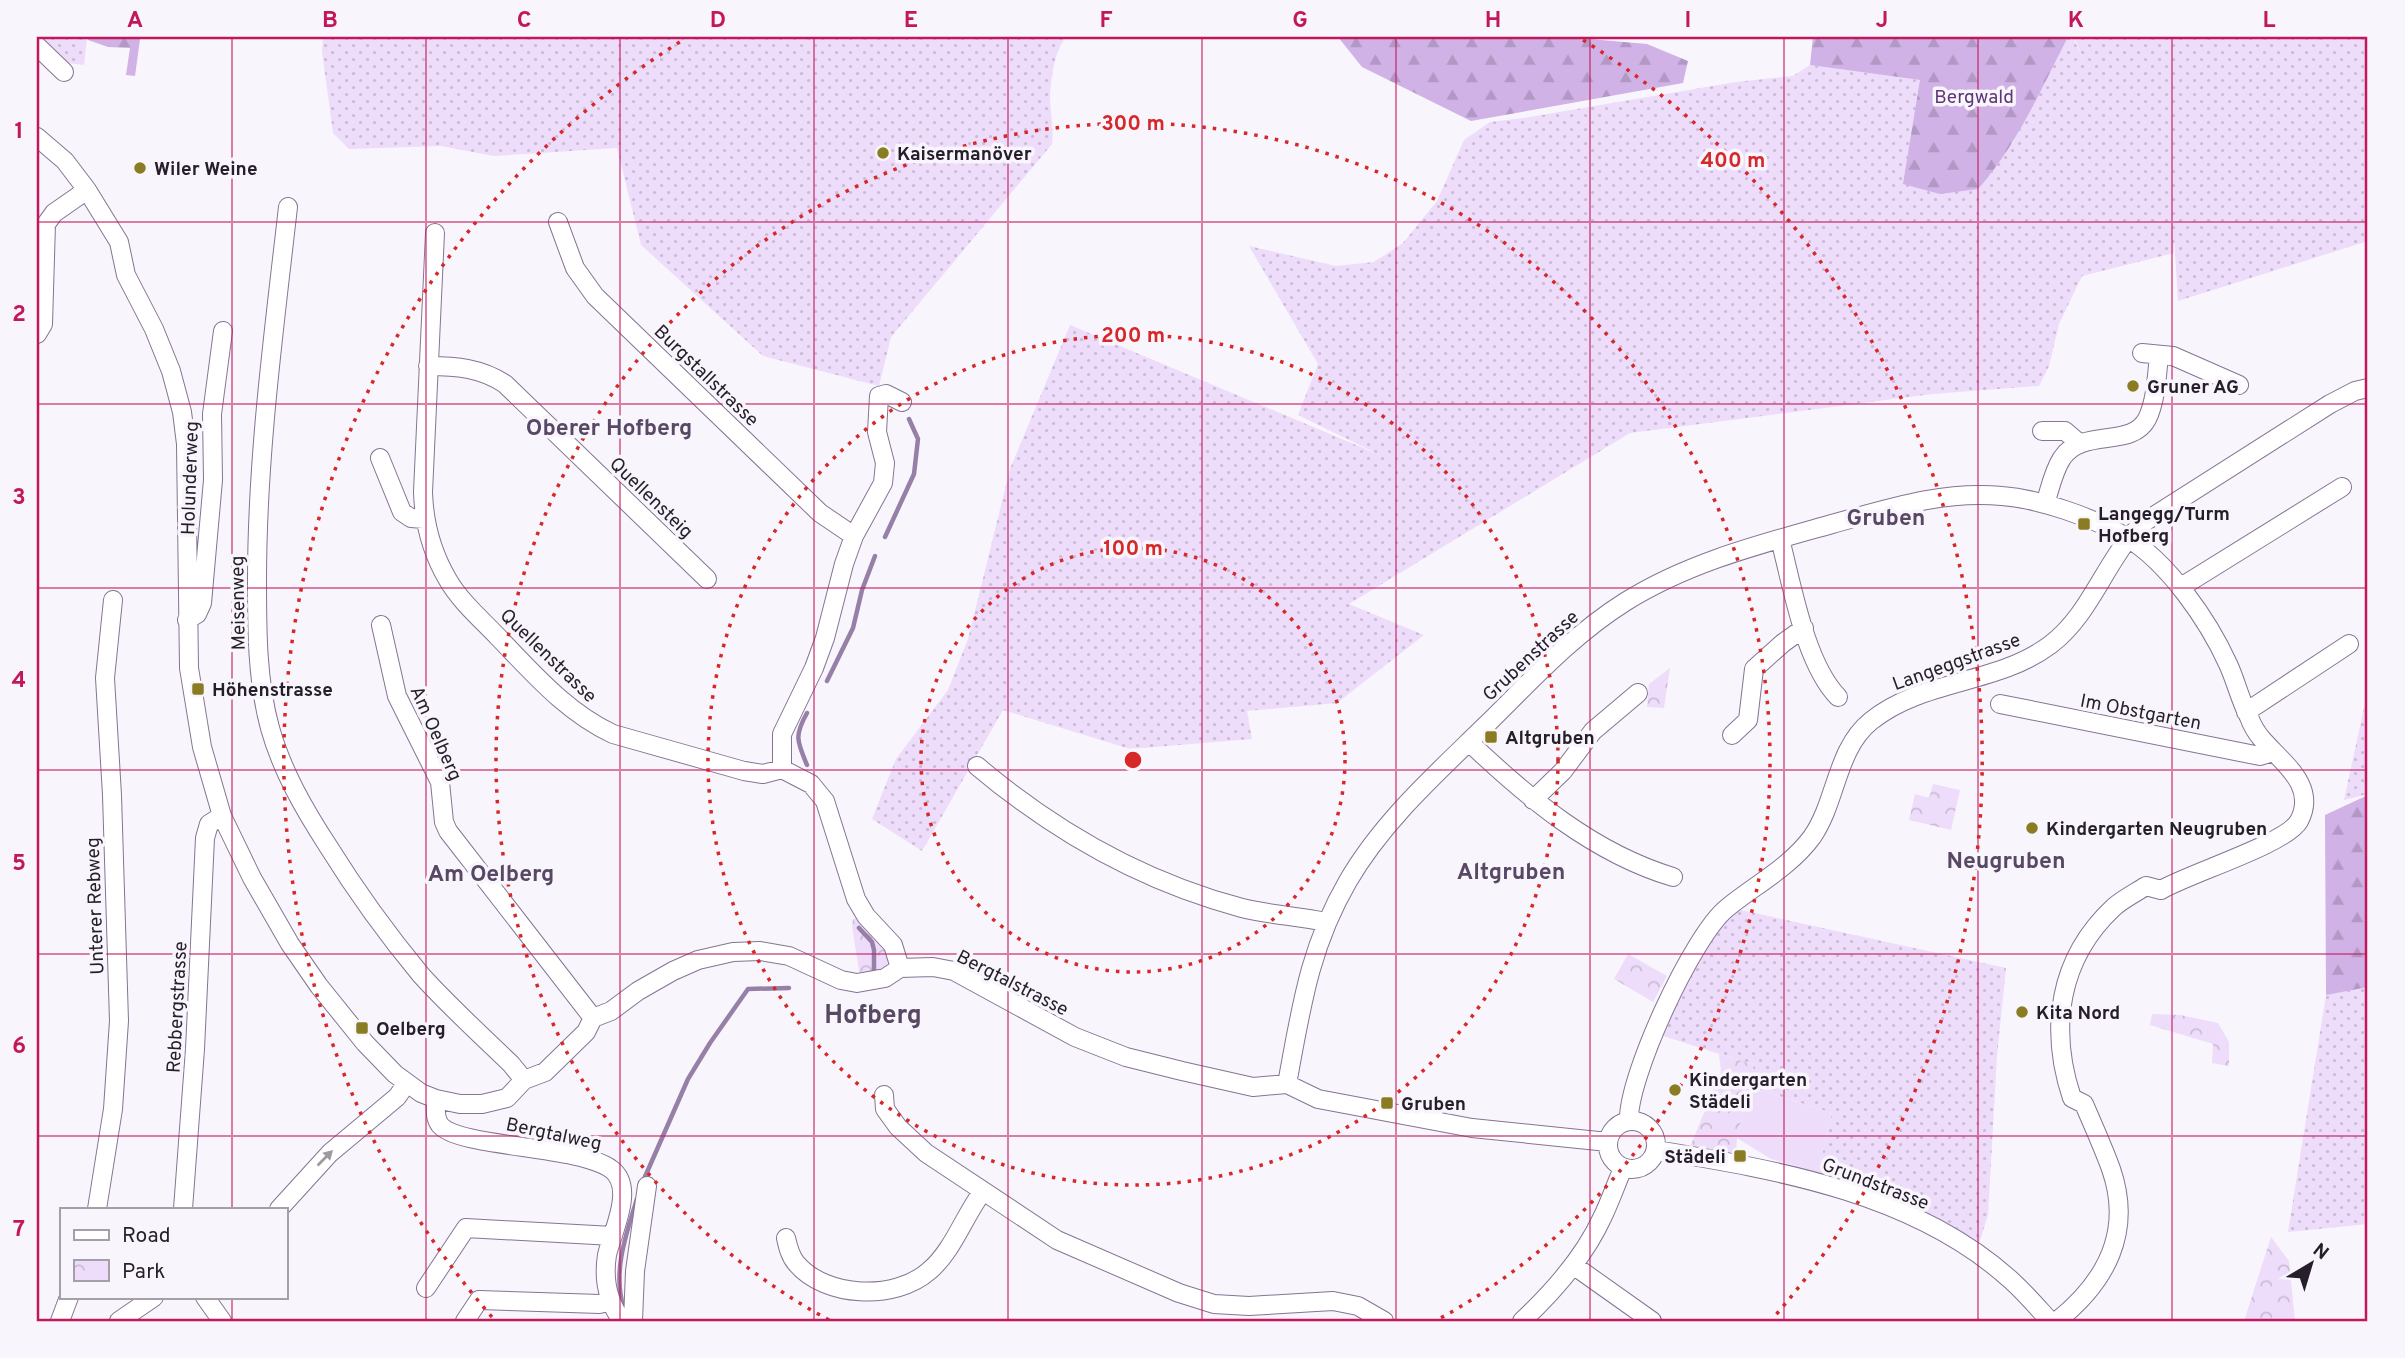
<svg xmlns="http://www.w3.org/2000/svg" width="2405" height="1358" viewBox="0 0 2405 1358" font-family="Overpass,sans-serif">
  <defs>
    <pattern id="grass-dots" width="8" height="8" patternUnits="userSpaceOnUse" patternTransform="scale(1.75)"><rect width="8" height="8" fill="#eddcfa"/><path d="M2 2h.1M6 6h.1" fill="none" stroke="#cbbcd6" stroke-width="1.8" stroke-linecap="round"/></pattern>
    <pattern id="forest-firs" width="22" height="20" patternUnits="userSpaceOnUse" patternTransform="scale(1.75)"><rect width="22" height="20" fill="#d0b2e6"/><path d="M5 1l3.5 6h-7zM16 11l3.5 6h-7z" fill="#b299c5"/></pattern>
    <pattern id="park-crowns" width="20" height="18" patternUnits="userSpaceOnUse" patternTransform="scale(1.75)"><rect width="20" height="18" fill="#eddcfa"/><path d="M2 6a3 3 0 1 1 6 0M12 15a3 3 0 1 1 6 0" fill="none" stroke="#cbbcd6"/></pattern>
  </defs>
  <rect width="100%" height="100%" fill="#f9f5fc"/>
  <!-- grass -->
  <path fill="url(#grass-dots)" d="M42 37H87L84 65 68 63Z
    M323 37H1066C1054 52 1051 79 1050 97 1050 113 1054 128 1052 144L891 337 879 386 763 356 641 245 617 148 494 156 441 146 349 149 333 133 322 51Z
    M2068 37H2073L2087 69 2074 37H2368V241L2178 301 2174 237V253L2082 276 2059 324 2049 366 2039 386 1932 394 1630 433 1349 604 1424 635 1337 703 1247 711 1252 739 1130 749 1003 710 922 851 872 819 896 759 948 690 968 639 1010 469 1070 325 1380 455 1298 415 1318 364 1249 246 1336 266 1374 262 1403 243 1437 201 1464 140 1490 122 1524 118 1736 82 1793 76 1810 65 1920 80 2012 144Z
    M2368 689V794L2344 800Z
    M1736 909 2006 968 1997 1056 1988 1215 1979 1244 1888 1195 1818 1172 1832 1113 1747 1086 1754 1065 1657 1034 1695 954Z
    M2368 982V1224L2288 1232 2326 995Z"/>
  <!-- forest -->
  <path fill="url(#forest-firs)" d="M87 37H138L140 39 135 76 126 75 130 48 108 47 88 40Z
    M1338 37H1567L1647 44 1688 61 1683 83 1471 121 1362 67Z
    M1813 37H2068C2041 89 2017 145 1978 189L1940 194 1903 184 1920 80 1810 65Z
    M2368 795V987L2326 995 2325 815Z"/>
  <!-- park -->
  <path fill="url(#park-crowns)" d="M1670 668 1664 708 1647 707 1649 684Z
    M1933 784 1960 790 1951 830 1909 820 1915 794 1929 798Z
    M858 917 885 944 889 957 886 968 860 977 852 926 853 919Z
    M1628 954 1667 976 1653 1002 1614 979Z
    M2152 1014 2180 1015 2218 1023 2229 1042V1066L2212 1063 2213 1044 2150 1025Z
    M1719 1054 1754 1065 1748 1085 1750 1087 1737 1138 1736 1156 1690 1147 1721 1071Z
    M2271 1237 2289 1261 2295 1321H2244Z"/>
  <!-- pitch -->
  <path fill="#eddcfa" d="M1750 1087 1832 1113 1818 1172 1771 1159 1737 1138Z"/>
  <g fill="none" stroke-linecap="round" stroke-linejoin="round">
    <!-- stream -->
    <path stroke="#9780a8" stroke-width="4.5" d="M885 537 914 474 918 439 909 419
      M827 681 853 628 862 590 875 556
      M807 765C797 741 794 736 807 713
      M859 928 872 942 874 950V971
      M644 1179 688 1079 710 1043 748 989 789 988
      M624 1309C612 1273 626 1234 637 1199"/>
    <!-- street casing -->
    <g stroke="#857493" stroke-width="20">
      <path id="street" d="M37 46 64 72
        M37 137 65 161 87 190 119 242 126 275 154 329 171 371 182 412 186 444 189 668 202 747 222 816 252 878 290 944 319 986 365 1043 395 1074 421 1093 436 1099 460 1104H482L507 1098 524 1080 545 1072 586 1032 593 1018 611 1011 638 991 673 971 698 960 733 952 760 951 789 956 841 980 857 983 885 978 900 968 933 967 954 971 1075 1037 1126 1057 1182 1071 1253 1087 1287 1084 1318 1099 1472 1128 1608 1142
        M288 207C274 331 257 455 257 581 257 630 257 681 270 728 282 771 304 809 328 846 356 891 387 934 421 975 449 1006 481 1035 511 1064L524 1080
        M558 222 575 268 595 296 820 513 854 536
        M435 233 423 492C424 524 432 553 448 580 460 601 481 619 498 637 533 673 566 712 613 734L744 771 763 774 782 769 811 784 825 801 856 899 866 916 893 945 900 968
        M37 334 43 324 46 224 54 213 87 190
        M2142 353 2173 356 2239 385
        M428 366C456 366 481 368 505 384L707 579
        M2042 431H2065L2079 443
        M380 458 402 512 411 518 424 519
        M2045 504C2050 489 2053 472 2062 458 2083 427 2131 449 2147 419 2156 401 2157 374 2159 355
        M1780 539C1792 585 1805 663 1838 697
        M2181 587 2342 487
        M187 620 197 614 202 603 213 480 212 414 223 331
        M381 625 397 696 440 782 444 822 448 831 593 1018
        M2000 704 2260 756 2273 752
        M2246 712 2349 644
        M1732 735 1748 720 1754 669 1783 643 1804 628
        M1469 742C1528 798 1593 853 1673 877
        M977 766C1054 831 1144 882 1242 908 1270 915 1299 916 1326 922
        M782 769V734L814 668 825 638 844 564 854 536 883 483 885 463 877 432 879 396 886 394 902 402
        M1533 800 1563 771 1593 731 1638 693
        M1287 1084C1301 1009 1309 948 1348 881 1382 822 1436 774 1484 727 1529 683 1571 636 1625 602 1689 562 1761 544 1832 524 1887 509 1944 490 2002 496 2040 499 2092 517 2126 537 2168 562 2208 620 2228 664 2236 681 2240 700 2249 717 2252 725 2256 732 2261 738 2281 762 2318 785 2299 821 2286 844 2190 873 2161 890L2146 886C2135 893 2123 899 2114 907 2058 959 2049 1029 2072 1098L2084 1104C2093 1125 2103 1147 2111 1169 2133 1232 2106 1282 2057 1321
        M884 1095 885 1109 898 1127 926 1153 1057 1240 1179 1293 1214 1304 1249 1306 1333 1301 1358 1306 1384 1321
        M436 1099C436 1108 434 1117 440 1125 459 1148 578 1145 611 1169 636 1187 612 1232 607 1255 603 1280 608 1302 622 1321
        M1608 1145a24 24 0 1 1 48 0a24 24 0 1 1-48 0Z
        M1629 1121C1627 1078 1693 935 1727 908 1755 885 1790 867 1812 837 1837 801 1836 749 1871 721 1923 679 1996 685 2050 645 2086 618 2101 574 2128 539 2133 532 2140 527 2146 521L2330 404 2355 391 2368 388
        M1656 1150C1779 1170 1918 1194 2013 1282 2026 1294 2038 1308 2050 1321
        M97 1209 113 1109 119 1021 112 795 105 678 113 600
        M183 1209 195 1049 205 838 209 824 222 816
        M279 1209 330 1153 397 1097 407 1083
        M786 1238C788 1247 790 1256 796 1263 825 1298 895 1301 929 1271 953 1251 964 1216 983 1191
        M1573 1265 1652 1321
        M426 1288 466 1228 613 1236
        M205 1297 222 1321
        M60 1321 69 1297
        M119 1321 154 1297
        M465 1321 479 1300 600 1304 610 1301
        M633 1321 635 1271 647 1186
        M1522 1321C1553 1292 1584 1257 1602 1218 1610 1202 1616 1184 1623 1168"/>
    </g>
    <!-- street -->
    <use href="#street" stroke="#fff" stroke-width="18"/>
  </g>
  <!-- one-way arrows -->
  <defs><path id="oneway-solid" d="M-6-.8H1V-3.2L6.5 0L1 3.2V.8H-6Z" transform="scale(1.75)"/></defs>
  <use fill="#9d9aa0" href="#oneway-solid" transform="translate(325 1158) rotate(-45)"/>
  <!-- grid -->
  <path fill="none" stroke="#c2185b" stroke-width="2" stroke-opacity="0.55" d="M232 37V1209M426 37V1321M620 37V1321M814 37V1321M1008 37V1321M1202 37V1321M1396 37V1321M1590 37V1321M1784 37V1321M1978 37V1321M2172 37V1321M37 222H2368M37 404H2368M37 588H2368M37 770H2368M37 954H2368M37 1136H2368M232 1297V1321"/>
  <!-- distance rings -->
  <g fill="none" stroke="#d62828" stroke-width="3.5" stroke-dasharray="3.5 7">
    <circle cx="1133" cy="760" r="212"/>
    <circle cx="1133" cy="760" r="425"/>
    <path d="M829 1320A637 637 0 1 1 1437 1320"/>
    <path d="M492 1317A849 849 0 0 1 683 40M1583 40A849 849 0 0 1 1774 1317"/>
  </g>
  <!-- markers -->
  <g fill="#8a7c22" stroke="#f9f5fc" stroke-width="2.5">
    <circle cx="883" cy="153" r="7"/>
    <circle cx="140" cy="168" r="7"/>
    <circle cx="2133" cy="386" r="7"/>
    <rect x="2077" y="517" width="14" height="14" rx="3.5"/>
    <rect x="191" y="682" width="14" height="14" rx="3.5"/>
    <rect x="1484" y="730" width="14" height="14" rx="3.5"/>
    <circle cx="2032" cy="828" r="7"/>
    <circle cx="2022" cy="1012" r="7"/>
    <rect x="355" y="1021" width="14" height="14" rx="3.5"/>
    <circle cx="1675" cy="1090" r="7"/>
    <rect x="1380" y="1096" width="14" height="14" rx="3.5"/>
    <rect x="1733" y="1149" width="14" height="14" rx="3.5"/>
  </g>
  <g text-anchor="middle" stroke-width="7" stroke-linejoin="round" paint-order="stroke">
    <!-- park labels -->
    <g font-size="19" fill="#5c3675" stroke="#f9f5fc">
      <text x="1974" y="103">Bergwald</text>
    </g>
    <!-- poi labels -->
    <g font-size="19" font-weight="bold" fill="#261f2b" stroke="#f9f5fc" text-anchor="start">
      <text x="897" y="160">Kaisermanöver</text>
      <text x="154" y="175">Wiler Weine</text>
      <text x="2147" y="393">Gruner AG</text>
      <text x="2098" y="520">Langegg/Turm<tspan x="2098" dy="22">Hofberg</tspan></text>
      <text x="212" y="696">Höhenstrasse</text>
      <text x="1505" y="744">Altgruben</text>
      <text x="2046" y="835">Kindergarten Neugruben</text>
      <text x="2036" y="1019">Kita Nord</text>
      <text x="376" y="1035">Oelberg</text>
      <text x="1689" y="1086">Kindergarten<tspan x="1689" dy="22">Städeli</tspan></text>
      <text x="1401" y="1110">Gruben</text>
      <text x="1726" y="1163" text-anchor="end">Städeli</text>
    </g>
    <!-- street labels -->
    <g font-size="19" fill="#261f2b" stroke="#f9f5fc">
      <text transform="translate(707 375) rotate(44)" y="7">Burgstallstrasse</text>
      <text transform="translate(189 478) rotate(-88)" y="7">Holunderweg</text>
      <text transform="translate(652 497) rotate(44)" y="7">Quellensteig</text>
      <text transform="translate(237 603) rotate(-91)" y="7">Meisenweg</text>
      <text transform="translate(549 655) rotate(44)" y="7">Quellenstrasse</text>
      <text transform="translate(1530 655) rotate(-43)" y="7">Grubenstrasse</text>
      <text transform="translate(1956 661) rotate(-20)" y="7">Langeggstrasse</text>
      <text transform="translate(2141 711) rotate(11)" y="7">Im Obstgarten</text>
      <text transform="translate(437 733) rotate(66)" y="7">Am Oelberg</text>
      <text transform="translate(94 906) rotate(-92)" y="7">Unterer Rebweg</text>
      <text transform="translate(1013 982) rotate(27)" y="7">Bergtalstrasse</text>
      <text transform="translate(176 1007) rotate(-87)" y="7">Rebbergstrasse</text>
      <text transform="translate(554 1133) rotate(12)" y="7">Bergtalweg</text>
      <text transform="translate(1876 1183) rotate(21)" y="7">Grundstrasse</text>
    </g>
    <!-- quarter labels -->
    <g font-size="23" font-weight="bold" fill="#584864" stroke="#f9f5fc">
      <text x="609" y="435">Oberer Hofberg</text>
      <text x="1886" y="525">Gruben</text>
      <text x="2006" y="868">Neugruben</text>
      <text x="1511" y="879">Altgruben</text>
      <text x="491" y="881">Am Oelberg</text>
    </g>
    <!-- district labels -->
    <g font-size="26" font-weight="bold" fill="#584864" stroke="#f9f5fc">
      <text x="873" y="1023">Hofberg</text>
    </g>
  </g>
  <circle cx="1133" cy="760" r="10" fill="#d62828" stroke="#f9f5fc" stroke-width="3.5"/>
  <g font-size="21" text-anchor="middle" font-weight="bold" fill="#d62828" stroke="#f9f5fc" stroke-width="7" stroke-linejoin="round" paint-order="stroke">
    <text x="1133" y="130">300 m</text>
    <text x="1733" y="167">400 m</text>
    <text x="1133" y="342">200 m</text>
    <text x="1133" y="555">100 m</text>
  </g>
  <!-- border -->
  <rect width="2405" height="1358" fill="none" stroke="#f9f5fc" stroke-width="77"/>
  <!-- legend -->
  <rect x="60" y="1208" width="228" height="91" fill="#f9f5fc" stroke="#a59fa8" stroke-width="2"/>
  <rect x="74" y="1230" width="35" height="10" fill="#ffffff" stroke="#a59fa8" stroke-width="2"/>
  <text x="122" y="1242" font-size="21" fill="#261f2b">Road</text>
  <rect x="74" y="1260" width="35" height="21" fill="url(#park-crowns)" stroke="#a59fa8" stroke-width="2"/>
  <text x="122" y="1278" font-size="21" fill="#261f2b">Park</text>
  <!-- north arrow -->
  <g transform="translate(2311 1264) rotate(38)" stroke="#f9f5fc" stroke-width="5" paint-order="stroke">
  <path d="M0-5L12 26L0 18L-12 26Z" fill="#261f2b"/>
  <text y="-10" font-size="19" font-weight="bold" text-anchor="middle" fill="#261f2b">N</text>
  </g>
  <rect x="38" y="38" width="2328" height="1282" fill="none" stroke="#c2185b" stroke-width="2.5"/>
  <g font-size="23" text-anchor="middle" font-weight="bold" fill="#c2185b">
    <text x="135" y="27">A</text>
    <text x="330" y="27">B</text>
    <text x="524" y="27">C</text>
    <text x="718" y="27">D</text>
    <text x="911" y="27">E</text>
    <text x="1106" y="27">F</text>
    <text x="1300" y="27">G</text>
    <text x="1493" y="27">H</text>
    <text x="1688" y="27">I</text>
    <text x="1882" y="27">J</text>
    <text x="2076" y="27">K</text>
    <text x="2269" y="27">L</text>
    <text x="19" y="138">1</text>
    <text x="19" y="321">2</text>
    <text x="19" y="504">3</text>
    <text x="19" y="687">4</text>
    <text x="19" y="870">5</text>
    <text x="19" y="1053">6</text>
    <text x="19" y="1236">7</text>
  </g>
</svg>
